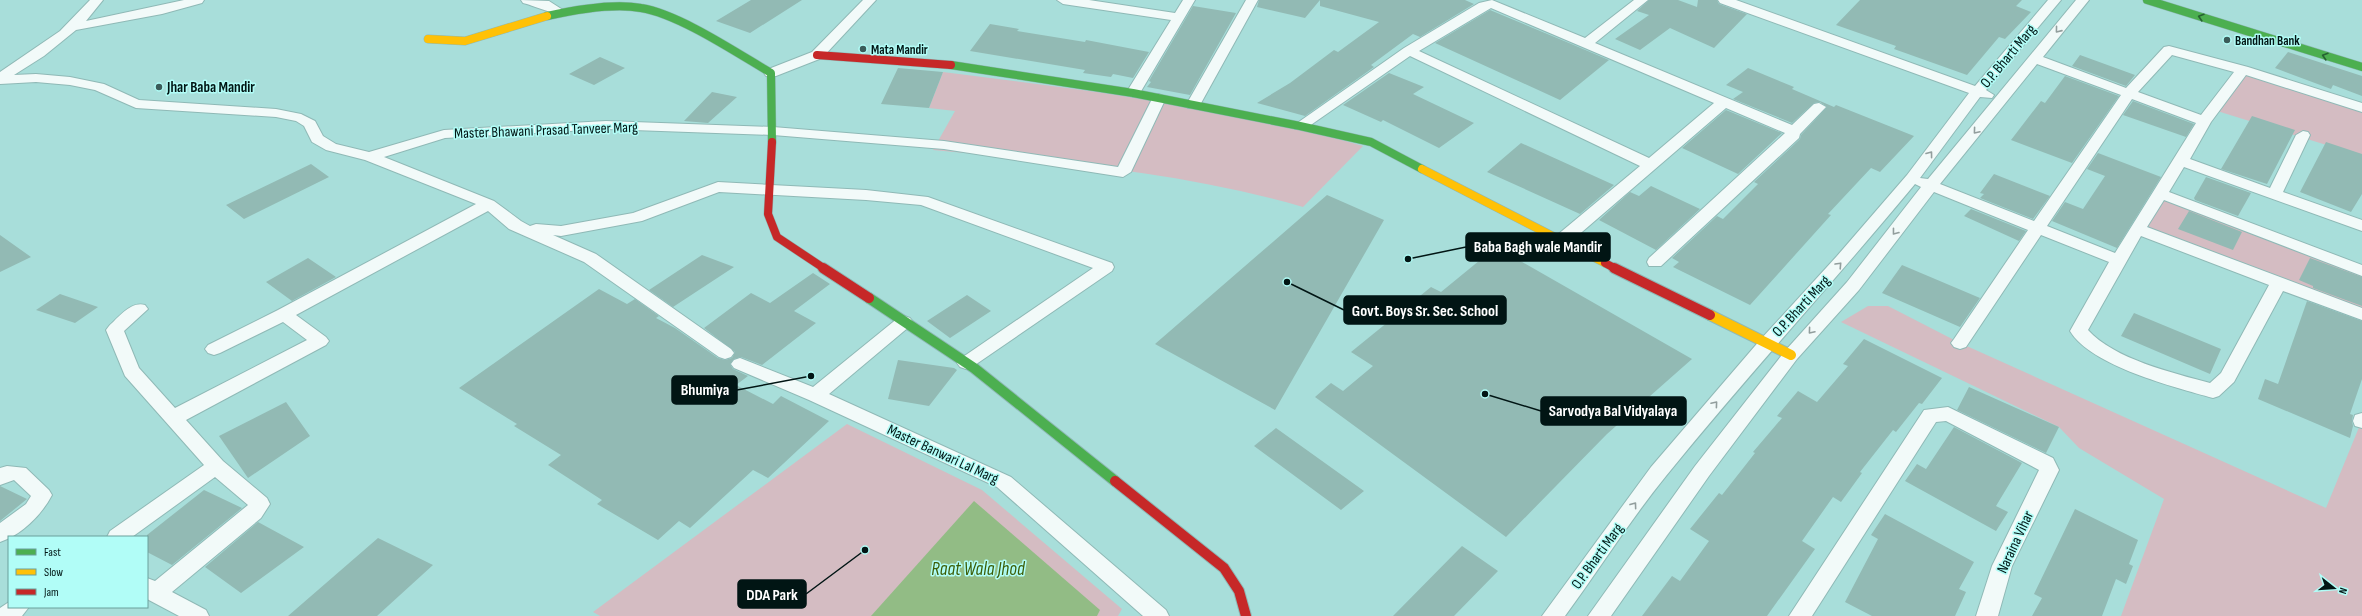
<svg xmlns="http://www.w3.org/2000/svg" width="2362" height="616" viewBox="0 0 2362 616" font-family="'Sofia Sans Condensed',sans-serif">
  <rect width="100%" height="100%" fill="#a8deda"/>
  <!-- green -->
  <path fill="#d4bcc2" d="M2243 70 2362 107V156L2214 110Z
    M943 72C1084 90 1226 106 1363 146L1303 207C1183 172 1057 162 933 150L955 111 929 108Z
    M2161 194 2362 271V318L2138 229Z
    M1868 306H1888L1960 343 2326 508 2362 420V616H2121L2164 499 2079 448 2059 427 1841 322Z
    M847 424 982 490 1122 609 1118 616H600L593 612Z"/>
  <!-- water -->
  <path fill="#92bc85" d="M974 501 1100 610 1097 616H871Z"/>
  <!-- building -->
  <path fill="#92bab4" d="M751 0H802L750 33 716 21Z
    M1259 0H1320L1305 18 1257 7Z
    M1320 0H1465L1474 4 1420 37 1413 34 1371 65 1374 67 1305 116 1257 103 1290 83 1334 50 1338 52 1379 22 1320 6Z
    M1649 0H1678L1697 7 1698 0H1717L1719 4 1747 14 1714 48 1670 28 1640 50 1615 39 1649 15 1637 11Z
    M1860 0H2022L2016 6 2031 12 2005 39 1999 37 1967 75 1894 49 1896 46 1836 25Z
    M1193 6 1236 13 1190 95 1147 87 1151 82 1149 81Z
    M1490 10 1569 43 1609 60 1560 100 1435 43Z
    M990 24 1019 29 1017 31 1085 42 1086 40 1149 52 1133 78 1113 74 1111 77 1083 73 1085 70 970 51Z
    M2288 52 2362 76V96L2333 85 2331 89 2275 68Z
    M2080 55 2135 75 2126 86 2072 66Z
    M600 57 625 68 594 85 569 74Z
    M898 68 943 72 929 108 881 104Z
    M1748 68 1794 87 1792 89 1834 107 1836 105 1914 136 1880 172 1871 168 1828 214 1831 215 1750 305 1673 267 1679 262 1672 258 1717 216 1723 219 1758 184 1754 182 1800 139 1801 135 1827 107 1820 102 1814 103 1792 123 1733 99 1743 92 1726 85Z
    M1389 73 1424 87 1413 94 1474 123 1439 148 1383 120 1381 122 1343 105Z
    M2065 76 2119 96 2072 163 2011 140 2041 101 2045 103Z
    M712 92 737 97 708 123 684 121Z
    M2133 101 2194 124 2186 137 2123 115Z
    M1726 110 1782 133 1738 174 1682 148Z
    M2252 116 2295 130 2267 184 2221 169Z
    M2326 142 2362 154V194L2351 212 2300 192Z
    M1521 143 1614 185 1580 214 1487 172Z
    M2098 153 2161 177 2117 248 2052 221 2065 202 2083 209 2105 176 2087 169Z
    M311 164 329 177 244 219 226 205Z
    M1994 174 2050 196 2033 219 1980 198 1984 194 1980 193Z
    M2206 177 2251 193 2238 216 2195 200 2194 198Z
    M1651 186 1700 209 1656 250 1599 220 1630 192 1639 196Z
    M1327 195 1384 220 1275 410 1155 344Z
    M1971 209 2026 231 2019 241 1964 216Z
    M2189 211 2242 232 2233 250 2178 229Z
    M0 235 31 257 0 272Z
    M1496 247 1692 359 1607 434 1506 537 1315 397 1331 383 1343 391 1373 366 1351 352 1431 287 1441 292Z
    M702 255 734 267 673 307 649 290Z
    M308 258 336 277 292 301 266 282Z
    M2310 258 2362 277V306L2313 288V286L2299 280Z
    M1902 265 1980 298 1960 327 1882 293Z
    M813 273 830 284 794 311 816 323 762 365 741 357 734 359 730 364 733 369 748 376 736 385 773 404 781 396 829 421 768 478 753 470 690 528 679 521 658 540 597 504 602 500 548 465 561 455 514 426 517 424 459 388 599 289 627 304 635 299 659 316 656 318 675 328 718 358 725 360 732 358 735 352 704 328 751 293 770 303Z
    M60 294 98 307 75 323 36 310Z
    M967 295 991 311 950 338 927 321Z
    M2307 301 2362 321V379L2350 414 2353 415 2352 421 2353 426 2350 438 2258 399 2265 379 2278 384Z
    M2134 313 2221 349 2210 374 2121 336Z
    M1864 339 1942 378 1922 404 1919 403 1896 432 1893 430 1860 472 1862 473 1841 502 1833 497 1802 541 1815 549 1767 616H1642L1672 576 1680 581 1709 541 1690 529 1719 493 1722 495 1755 453 1753 452 1782 418 1777 416 1798 391 1817 402 1848 366 1843 364Z
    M898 360 954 368 957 370 929 406 888 399Z
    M1969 387 2059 427 2046 453 1957 410Z
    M286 402 310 436 248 478 219 436Z
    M1954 427 2022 463 1996 506 2008 512 1996 531 1905 481 1917 464 1926 469Z
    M1276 428 1364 491 1341 510 1254 446Z
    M0 486 27 499 0 521Z
    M204 490 242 508 172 565 147 552V535Z
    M2075 509 2138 540 2129 564 2133 566 2126 584 2116 579 2102 616H2032L2042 598 2034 594Z
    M1885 514 1974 562 1959 589 1966 592 1955 616H1872L1845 602 1878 539 1871 535Z
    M258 522 304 547 241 593 205 567Z
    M378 538 433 565 377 616H288Z
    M1462 546 1498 571 1454 616H1393Z"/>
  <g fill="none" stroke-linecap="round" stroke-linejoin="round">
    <!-- street casing -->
    <g stroke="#8fb9b6" stroke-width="2">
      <path id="street" d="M90 0H103L86 21 184 0H204L202 3 162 14 76 30 44 56 14 75 36 74 70 77 104 84 139 100 276 109 301 114 315 121 323 136 336 144 369 152 444 130 606 121 773 127 944 141 1118 167 1154 95 1159 94 1166 98 1131 172 1123 177 944 149 773 135 606 129 445 138 384 157 494 201 521 221 530 226 536 224 561 226 633 213 718 182 866 190 928 197 1112 263 1114 267 1112 271 972 367 966 369 960 367 957 363 960 359 1093 268 921 205 866 200 719 192 642 221 561 236 553 235 596 254 731 349 734 353 731 357 725 359 719 357 584 262 509 229 488 211 296 315 326 337 329 341 326 345 186 420 223 461 267 498 270 504 261 518 172 592 206 610 209 616H179L147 599V578L155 581 248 505 215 477 132 537H107L110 531 204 465 125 376 106 330 109 326C119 317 131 301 145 305L148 309 124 331 139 368 175 408 307 340 283 322 220 353 214 355 208 353 205 349 208 345 278 310 476 204 365 160 326 150 312 142 304 126 296 121 276 117 136 108 95 90 70 85 36 82 0 84V72L60 31Z
        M521 0 549 1 566 12 565 15C558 16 532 5 523 3Z
        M863 0H876L822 58 776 76H766L764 73 766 70 812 52Z
        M1057 0H1089L1175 13 1183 0H1195L1140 93 1133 97 1126 93 1171 20 1063 4Z
        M1246 0H1258L1200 105 1198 108H1188L1186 105Z
        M1492 0 1585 38 1634 0H1648L1595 43 1792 125 1814 104 1819 103 1826 107 1800 134 1799 138 1661 266H1649L1647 262 1649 258 1785 133 1726 108 1568 244H1556L1554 240 1556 236 1640 166 1410 56 1305 129H1295L1293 126 1404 48 1479 3ZM1491 8 1714 103 1649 158 1419 51Z
        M1718 0H1736L1975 86 2048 0H2061L1986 90 1994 95 1992 98 1980 97 1920 178 1928 179 2076 0H2089L2043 57 2126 88 2164 47 2169 46 2248 67 2362 103V112L2246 75 2211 122 2190 159 2270 188 2296 135 2303 131 2308 132 2310 135 2283 192 2362 220V231L2184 167 2169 192 2362 265V276L2164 200 2147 227 2362 308V320L2283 291 2234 382 2219 396 2213 398C2174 387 2091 366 2070 331L2109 262 2041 235 1966 347 1960 349 1954 347 1951 343 1954 339 2028 230 1934 192 1859 290 1797 359 1709 476 1611 616H1588L1695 466 1785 351 1847 282 1921 187 1915 184C1834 282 1747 376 1666 476 1630 520 1599 570 1565 616H1542L1651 467 1761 339 1837 256 1907 175 1969 93 1720 3ZM2172 55 2234 72 2201 115 2138 92ZM2037 64 2121 95 2034 221 1940 184ZM2132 99 2196 123 2115 253 2047 226ZM2141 236 2269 285 2221 373 2210 383C2173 373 2114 359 2088 330Z
        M904 316 910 318 913 322 910 326 829 394 1011 477 1166 610 1169 616H1143L997 487 809 400 734 368 731 364 734 360 740 358 813 387 898 318Z
        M1948 407 2053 458 2059 470 2012 566 1998 616H1976L1992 566 2039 470 1946 421 1936 422 1812 616H1789L1924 410Z
        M2362 413V428L2355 426 2353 421 2355 415Z
        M7 466 26 468 49 490 52 495C41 516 21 535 0 542V523L26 504 31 496 14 480 0 485V468Z
        M9 602V607H29L22 616H0V608Z"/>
    </g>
    <!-- fast-far1 casing -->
    <g stroke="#8fb9b6" stroke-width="9">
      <path id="fast-far1" d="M2147 0 2362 67
        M547 16C574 10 614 3 641 8 679 14 737 53 771 73L772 142
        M951 65 1133 93 1300 126 1371 142 1422 169"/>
    </g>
    <!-- fast casing -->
    <g stroke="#8fb9b6" stroke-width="12">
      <path id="fast" d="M869 298 974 368 1115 481"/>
    </g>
    <!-- slow-far1 casing -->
    <g stroke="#8fb9b6" stroke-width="9">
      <path id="slow-far1" d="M428 39 465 41 547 16
        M1422 169 1605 263"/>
    </g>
    <!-- slow casing -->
    <g stroke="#8fb9b6" stroke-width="12">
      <path id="slow" d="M1710 315 1791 355"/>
    </g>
    <!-- jam-far1 casing -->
    <g stroke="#8fb9b6" stroke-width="9">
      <path id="jam-far1" d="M817 55 951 65
        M772 142 768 214 777 237 825 269
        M1605 263 1616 269"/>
    </g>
    <!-- jam casing -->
    <g stroke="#8fb9b6" stroke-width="12">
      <path id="jam" d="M823 268 869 298
        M1614 268 1710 315
        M1115 481 1224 568 1239 591 1246 616"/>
    </g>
    <!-- street -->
    <use href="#street" fill="#f2faf9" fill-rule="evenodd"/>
    <!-- fast-far1 -->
    <use href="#fast-far1" stroke="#4caf50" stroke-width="8"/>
    <!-- fast -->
    <use href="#fast" stroke="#4caf50" stroke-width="10"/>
    <!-- slow-far1 -->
    <use href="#slow-far1" stroke="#ffc107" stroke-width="8"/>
    <!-- slow -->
    <use href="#slow" stroke="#ffc107" stroke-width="10"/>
    <!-- jam-far1 -->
    <use href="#jam-far1" stroke="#c62828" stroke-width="8"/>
    <!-- jam -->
    <use href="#jam" stroke="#c62828" stroke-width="10"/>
  </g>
  <!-- one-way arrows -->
  <defs><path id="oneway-chevron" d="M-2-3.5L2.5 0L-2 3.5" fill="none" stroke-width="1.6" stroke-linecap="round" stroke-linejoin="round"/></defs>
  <g stroke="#266232">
    <use href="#oneway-chevron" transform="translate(2201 17) rotate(-163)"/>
    <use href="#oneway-chevron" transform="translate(2325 56) rotate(-163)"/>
  </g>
  <g stroke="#929e9d">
    <use href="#oneway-chevron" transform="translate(2058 30) rotate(129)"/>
    <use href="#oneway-chevron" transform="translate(1976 131) rotate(130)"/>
    <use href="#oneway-chevron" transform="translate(1930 154) rotate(-53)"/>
    <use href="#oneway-chevron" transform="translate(1895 232) rotate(128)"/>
    <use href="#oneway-chevron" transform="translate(1839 265) rotate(-47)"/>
    <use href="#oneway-chevron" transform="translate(1811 331) rotate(130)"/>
    <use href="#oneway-chevron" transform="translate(1715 404) rotate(-50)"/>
    <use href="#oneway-chevron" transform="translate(1634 505) rotate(-54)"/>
  </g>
  <!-- markers -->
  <g fill="#3b5b59" stroke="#b1fdf7" stroke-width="1.5">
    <circle cx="2227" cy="40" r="4"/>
    <circle cx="863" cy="49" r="4"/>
    <circle cx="159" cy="87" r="4"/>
  </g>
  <g text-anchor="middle" stroke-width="3" stroke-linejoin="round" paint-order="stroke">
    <!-- far-poi labels -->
    <g font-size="13" font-weight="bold" fill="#011514" stroke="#b1fdf7" text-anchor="start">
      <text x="2235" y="45">Bandhan Bank</text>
      <text x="871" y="54">Mata Mandir</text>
    </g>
    <!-- street labels -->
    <g font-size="15" fill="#011514" stroke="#b1fdf7">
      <text transform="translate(2008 56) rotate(-50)" y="5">O.P. Bharti Marg</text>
      <text transform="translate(546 130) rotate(-2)" y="5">Master Bhawani Prasad Tanveer Marg</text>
      <text transform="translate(1801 306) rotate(-47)" y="5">O.P. Bharti Marg</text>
      <text transform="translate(943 454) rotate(25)" y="5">Master Banwari Lal Marg</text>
      <text transform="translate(2015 542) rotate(-65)" y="5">Naraina Vihar</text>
      <text transform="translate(1597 556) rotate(-54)" y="5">O.P. Bharti Marg</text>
    </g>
    <!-- poi labels -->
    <g font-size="15" font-weight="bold" fill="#011514" stroke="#b1fdf7" text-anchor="start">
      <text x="167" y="92">Jhar Baba Mandir</text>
    </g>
    <!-- near-water labels -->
    <g font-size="19" font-style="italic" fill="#3c5d06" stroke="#b1fdf7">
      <text x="978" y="575">Raat Wala Jhod</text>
    </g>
  </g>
  <!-- callouts -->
  <path fill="none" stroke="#011514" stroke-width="1.5" d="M1408 259L1466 247M1287 282L1344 310M811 376L737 390M1485 394L1541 411M865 550L806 594"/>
  <g fill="#011514" stroke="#b1fdf7" stroke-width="1.5">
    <circle cx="1408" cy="259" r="4"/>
    <circle cx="1287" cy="282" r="4"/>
    <circle cx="811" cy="376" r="4"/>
    <circle cx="1485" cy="394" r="4"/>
    <circle cx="865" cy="550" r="4"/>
  </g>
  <g fill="#011514" stroke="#011514" stroke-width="1.5">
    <rect x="1466" y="233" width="144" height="28" rx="4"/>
    <rect x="1344" y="296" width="162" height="28" rx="4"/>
    <rect x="672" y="376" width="65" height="28" rx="4"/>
    <rect x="1541" y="397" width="145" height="28" rx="4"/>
    <rect x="738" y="580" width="68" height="28" rx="4"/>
  </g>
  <g font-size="16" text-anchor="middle" font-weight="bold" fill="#fff">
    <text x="1538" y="252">Baba Bagh wale Mandir</text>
    <text x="1425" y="316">Govt. Boys Sr. Sec. School</text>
    <text x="705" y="395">Bhumiya</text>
    <text x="1613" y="416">Sarvodya Bal Vidyalaya</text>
    <text x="772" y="600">DDA Park</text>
  </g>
  <!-- legend -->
  <rect x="8" y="536" width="140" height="72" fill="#b1fdf7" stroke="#6ba09c"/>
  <rect x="16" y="549" width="20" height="6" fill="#4caf50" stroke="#6ba09c"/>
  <text x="44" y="556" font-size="12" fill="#011514">Fast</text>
  <rect x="16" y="569" width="20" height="6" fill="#ffc107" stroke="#6ba09c"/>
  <text x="44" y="576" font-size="12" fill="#011514">Slow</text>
  <rect x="16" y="589" width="20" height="6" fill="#c62828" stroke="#6ba09c"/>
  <text x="44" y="596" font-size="12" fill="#011514">Jam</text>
  <!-- north arrow -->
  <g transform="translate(2334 588) rotate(107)" stroke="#b1fdf7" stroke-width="3" paint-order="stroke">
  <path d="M0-3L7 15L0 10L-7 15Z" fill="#011514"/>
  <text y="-6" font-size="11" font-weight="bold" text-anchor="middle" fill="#011514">N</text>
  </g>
</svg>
